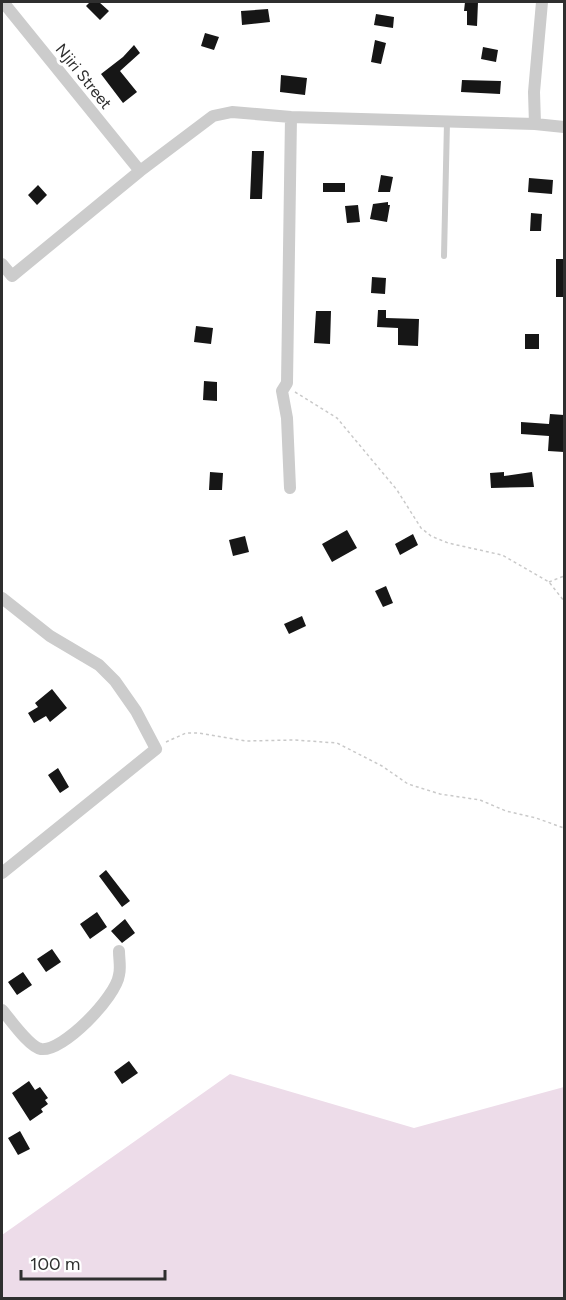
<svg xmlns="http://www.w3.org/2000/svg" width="566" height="1300" viewBox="0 0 566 1300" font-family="Figtree,sans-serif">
  <rect width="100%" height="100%" fill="#fff"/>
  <!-- green -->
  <path fill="#eddce9" d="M230 1074 414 1128 564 1087V1298H2V1235Z"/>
  <!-- building -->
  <path fill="#161616" d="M90 2H99L109 11 100 20 86 6Z
    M465 2H478L477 26 467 25V11H464Z
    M268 9 270 22 242 25 241 11Z
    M376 14 394 17 393 28 374 25Z
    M205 33 219 37 214 50 201 46Z
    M375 40 386 43 381 64 371 62Z
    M134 45 140 53 120 71 137 92 123 103 101 74 123 57Z
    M483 47 498 50 496 62 481 59Z
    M281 75 307 78 305 95 280 92Z
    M462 80 501 81 500 94 461 92Z
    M252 151H264L262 199H250Z
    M381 175 393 177 390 192H378Z
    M529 178 553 180 552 194 528 192Z
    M323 183H345V192H323Z
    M38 185 47 195 37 205 28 195Z
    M388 202V205H390L387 222 370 219 373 204Z
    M358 205 360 222 347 223 345 206Z
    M531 213 542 214 541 231H530Z
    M556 259H564V297H556Z
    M372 277 386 278 385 294 371 293Z
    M378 310H386V318L419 319 418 346 398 345V328L377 327Z
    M316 311H331L330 344 314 343Z
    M196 326 213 328 211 344 194 342Z
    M525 334H539V349H525Z
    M204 381 217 382V401L203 400Z
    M550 414 564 415V452L548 451 549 436 521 434V422L549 424Z
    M210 472 223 473 222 490H209Z
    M504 472V476L532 472 534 487 491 488 490 473Z
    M347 530 357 548 332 562 322 544Z
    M413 534 418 545 400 555 395 544Z
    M245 536 249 552 233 556 229 540Z
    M386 586 393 603 383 607 375 591Z
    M302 616 306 626 289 634 284 624Z
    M52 689 67 708 50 722 46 716 34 723 28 713 38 707 35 703Z
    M58 768 69 787 60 793 48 775Z
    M106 870 130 901 122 907 99 876Z
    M97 912 107 927 90 939 80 924Z
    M125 919 135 933 122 943 111 931Z
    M52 949 61 962 46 972 37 959Z
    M23 972 32 985 17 995 8 982Z
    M129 1061 138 1073 122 1084 114 1072Z
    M29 1081 35 1090 40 1087 48 1098 45 1100 48 1104 41 1109 43 1112 30 1121 12 1093Z
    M20 1131 30 1149 18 1155 8 1138Z"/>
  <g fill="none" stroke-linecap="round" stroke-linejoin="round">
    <!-- path -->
    <path stroke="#c9c9c9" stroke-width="1.5" stroke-dasharray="3 3" stroke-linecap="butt" d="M295 392 337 418 397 490 421 528 431 536 448 543 502 555 549 582 564 601
      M549 582 564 576
      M166 742 186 733H199L246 741 295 740 337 743 382 766 408 784 440 794 480 800 506 811 536 818 564 828"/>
    <!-- service -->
    <path stroke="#ccc" stroke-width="6" d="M444 256 447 122"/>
    <!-- minor -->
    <path stroke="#ccc" stroke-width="12" d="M3 2 140 171
      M535 124 534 92 542 2
      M2 264 12 276 140 171 213 116 232 112 291 117 535 124 564 127
      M290 488 287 418 282 391 287 383 291 117
      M2 598 50 636 99 665 115 681 136 711 156 749 2 873
      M2 1010C10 1019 29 1047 41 1049 63 1052 116 997 119 975 121 968 119 959 119 951"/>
  </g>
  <g text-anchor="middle" stroke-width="6" stroke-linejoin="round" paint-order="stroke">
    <!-- street labels -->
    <g font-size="16" fill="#2f2f2f" stroke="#fff">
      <text transform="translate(84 76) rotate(51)" y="6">Njiri Street</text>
    </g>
  </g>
  <!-- border -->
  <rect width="566" height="1300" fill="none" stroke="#2f2f2f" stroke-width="6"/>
  <!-- scale -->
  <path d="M21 1270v9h144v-9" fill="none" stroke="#2f2f2f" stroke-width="3"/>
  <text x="30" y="1270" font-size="18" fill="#2f2f2f" stroke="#ffffff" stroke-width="4.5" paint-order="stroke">100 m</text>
</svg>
